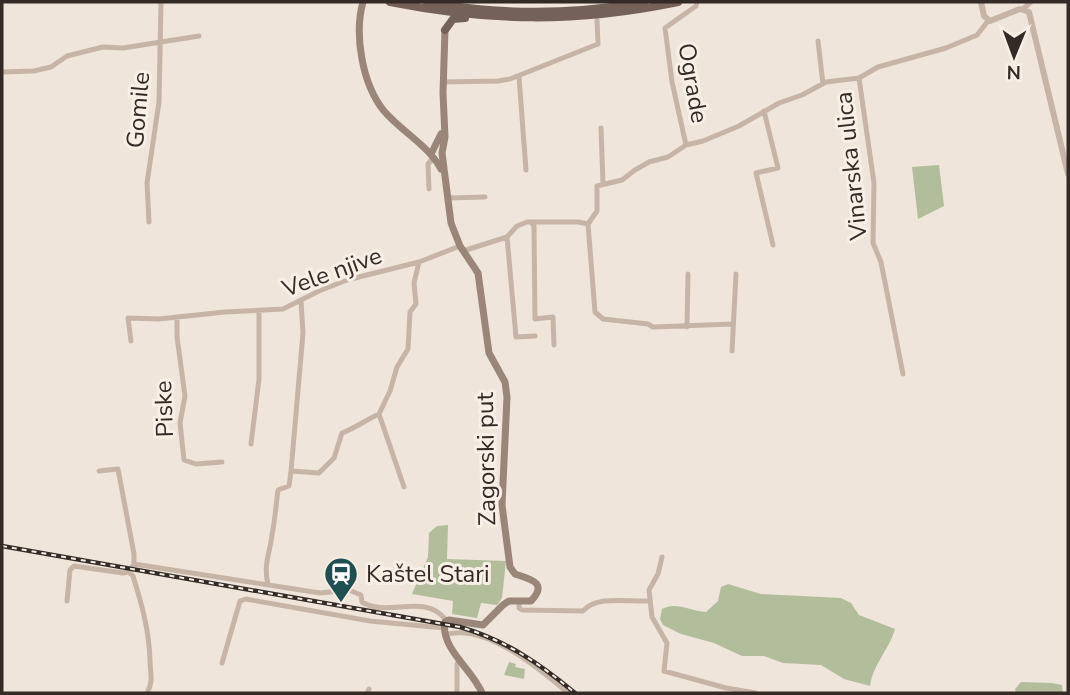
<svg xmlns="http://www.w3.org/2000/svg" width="1070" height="695" viewBox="0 0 1070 695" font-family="'Nunito Sans',sans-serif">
  <rect width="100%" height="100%" fill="#efe5da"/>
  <!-- green -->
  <path fill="#b2bd9c" d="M939 165 944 206 918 219 912 167Z
    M448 525 447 559 506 561 502 598 497 605 481 603 477 618 452 614 453 601 412 594 428 557 429 533 437 526Z
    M728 584 761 594 841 598 851 603 859 615 895 629C889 650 873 664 870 686L844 679 821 665 783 663 764 656H742L714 643 681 634 663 625 660 619 662 609C676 601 690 611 706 612L718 601 721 587Z
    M509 662 516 664 515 667 525 669 524 679 504 675Z
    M1021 682 1052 683 1062 685 1063 693H1016L1015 689Z"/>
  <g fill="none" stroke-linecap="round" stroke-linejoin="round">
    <!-- minor -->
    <path stroke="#c6b5a7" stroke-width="5" d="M1024 8 1031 2
      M818 41 823 84
      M2 72 34 71 51 67 67 56 103 47 123 48 199 36
      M519 77 526 170
      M859 78 874 183 873 243 881 262 903 374
      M443 82 498 81 510 79 598 44 597 20
      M764 111 778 168 756 173 773 245
      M601 128 603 184
      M686 145 672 82 665 28 696 6 697 2
      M429 189 428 164 434 157
      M448 198 485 197
      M149 222 147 183 159 102 161 2
      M531 222 534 226 535 319 553 317 554 345
      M588 224 597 211V186L622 180 635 170 649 162 668 157 686 145 703 141 739 126 779 103 802 95 826 82 859 78 878 67 946 48 977 35 988 21
      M588 224 595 312 603 319 648 324 653 327 733 324
      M507 237 516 337 535 336
      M463 251 507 237 517 226 527 222H578L588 224
      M177 317V337L185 396 180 423 184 460 196 464 222 462
      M687 327 688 274
      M131 341 128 318 159 319 225 312 283 309 319 291 347 280 419 262 460 246
      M732 351 736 274
      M251 444 259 379V311
      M99 471 118 469 134 554V564L320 593 349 590 361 595 362 602C388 618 424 592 446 620
      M291 471 303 333 301 301
      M404 487 379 414 390 391 397 367 408 349 410 312 416 304 414 283 419 262
      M662 557 658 574 649 590 652 617 667 643 664 671 726 688 756 693
      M134 564 129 572 133 576C142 605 149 630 150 660 150 673 154 681 147 693
      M268 584C263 565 270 553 272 535 275 520 276 505 278 490L289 486 291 471 319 473 334 458 342 433C355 428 366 420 379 414
      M67 601 70 570 74 566 123 573 129 572
      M519 601V608L522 610 583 611C596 595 629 602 649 601
      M445 635C484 622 540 669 568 693
      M222 663 240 601 246 599 370 621 444 628
      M367 693 369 689
      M457 693V664L460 659"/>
    <!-- tertiary -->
    <path stroke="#c6b5a7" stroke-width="6" d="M981 2 984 16 990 21 1020 9 1029 12 1068 174"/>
    <!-- secondary -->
    <path stroke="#9a8579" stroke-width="7" d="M363 2C354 34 362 84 384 111 402 132 428 145 441 169
      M445 30 443 93 445 137 442 153 451 223 460 246 478 273 489 353 505 382 507 397 502 505 510 567 515 574C529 579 549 582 531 601H509L503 605 483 625 449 620 445 622C440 648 473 670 482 693
      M431 154 441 134"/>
    <!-- primary -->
    <path stroke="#746259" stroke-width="8" d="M390 2C492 22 576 23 678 2
      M427 2C499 15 572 15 644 2
      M445 30 453 19 465 18"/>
    <!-- rail casing -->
    <g stroke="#342b27" stroke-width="4.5">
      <path id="rail" d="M2 546 460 627C505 640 539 663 575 693"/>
    </g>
    <!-- rail -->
    <use href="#rail" stroke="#f8efe6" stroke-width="2" stroke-dasharray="5" stroke-linecap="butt"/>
  </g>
  <!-- icons -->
  <defs>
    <g id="station-pin" transform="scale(1.75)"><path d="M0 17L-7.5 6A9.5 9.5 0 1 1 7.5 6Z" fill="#204f52" stroke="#f8efe6"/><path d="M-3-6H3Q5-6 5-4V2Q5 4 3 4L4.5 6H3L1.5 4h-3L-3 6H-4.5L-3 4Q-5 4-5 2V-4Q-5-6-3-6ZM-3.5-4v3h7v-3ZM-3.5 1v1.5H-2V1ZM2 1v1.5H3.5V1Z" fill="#fff"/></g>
  </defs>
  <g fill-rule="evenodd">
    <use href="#station-pin" x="341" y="574"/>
  </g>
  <g text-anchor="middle" stroke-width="6" stroke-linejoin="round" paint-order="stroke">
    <!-- street labels -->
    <g font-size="24" fill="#342b27" stroke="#f8efe6">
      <text transform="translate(693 83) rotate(80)" y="8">Ograde</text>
      <text transform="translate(138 110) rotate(-85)" y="8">Gomile</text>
      <text transform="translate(851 166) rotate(-96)" y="8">Vinarska ulica</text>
      <text transform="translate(332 272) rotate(-20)" y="8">Vele njive</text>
      <text transform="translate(164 409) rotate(-92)" y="8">Piske</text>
      <text transform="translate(486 459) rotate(-91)" y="8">Zagorski put</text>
    </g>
    <!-- poi labels -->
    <g font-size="24" fill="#342b27" stroke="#f8efe6" text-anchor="start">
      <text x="366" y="582">Kaštel Stari</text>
    </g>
  </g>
  <!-- border -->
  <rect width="1070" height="695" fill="none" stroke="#342b27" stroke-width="7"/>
  <!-- north arrow -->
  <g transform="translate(1014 56) rotate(181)" stroke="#f8efe6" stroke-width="5" paint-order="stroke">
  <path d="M0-5L12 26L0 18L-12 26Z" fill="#342b27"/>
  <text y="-10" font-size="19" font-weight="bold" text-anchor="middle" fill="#342b27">N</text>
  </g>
</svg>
